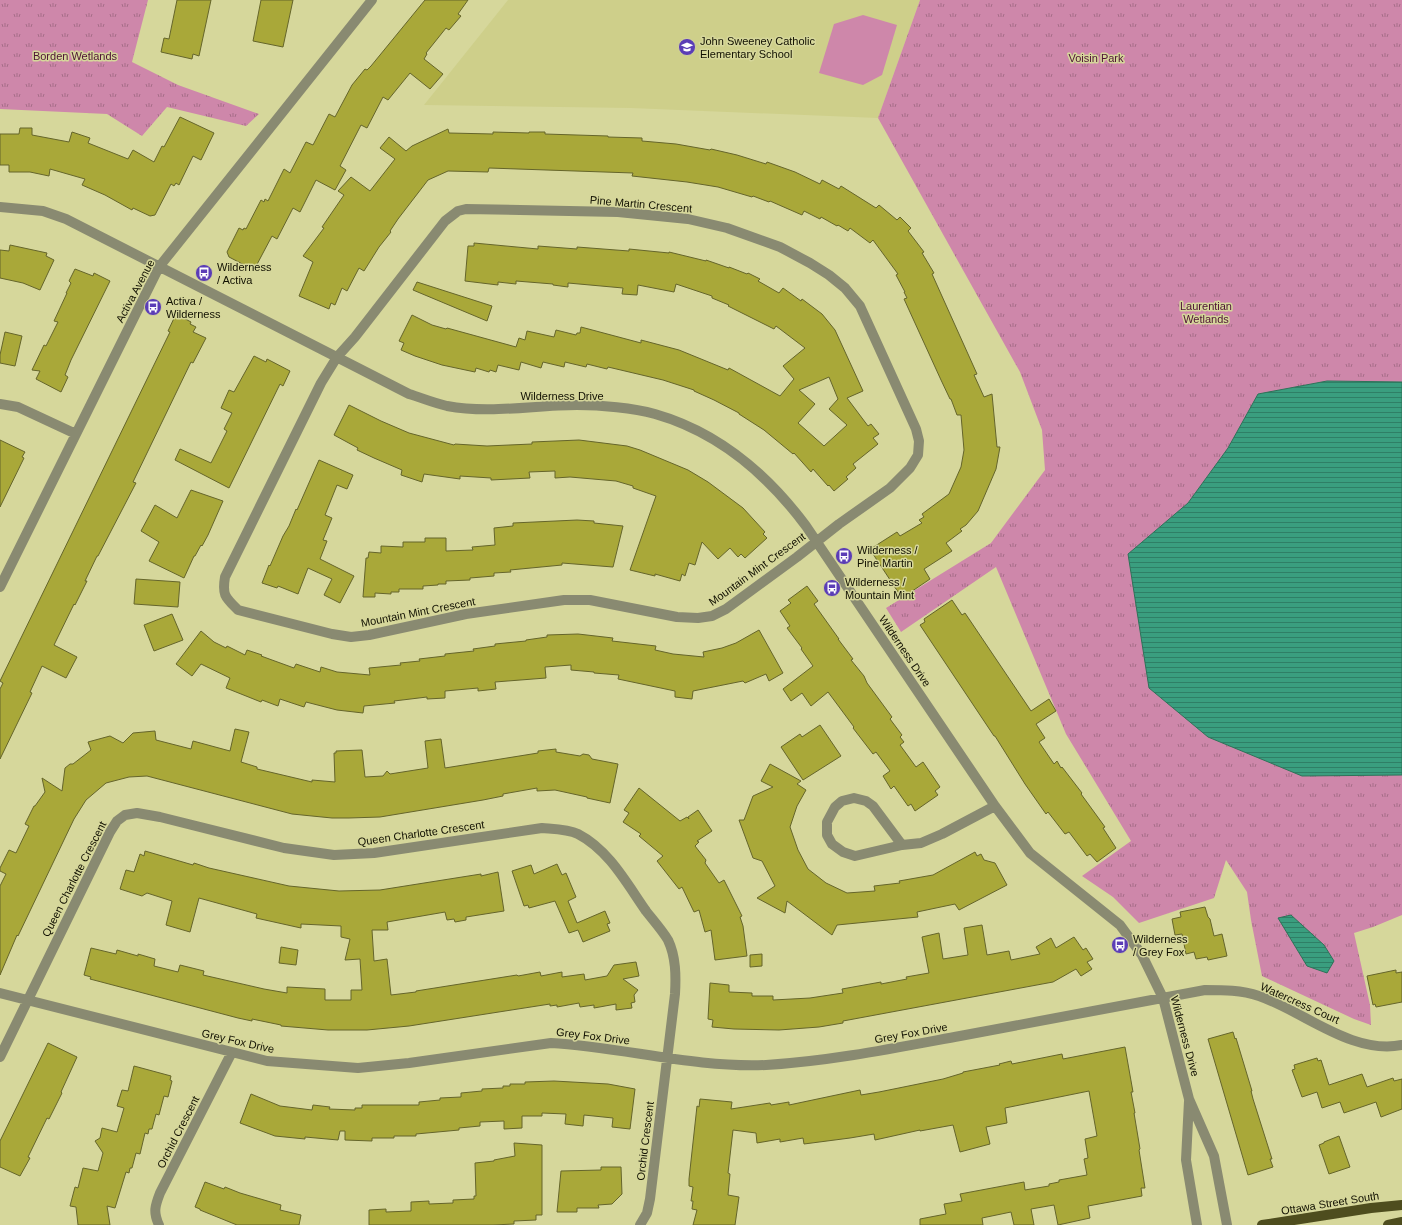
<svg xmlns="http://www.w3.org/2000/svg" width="1402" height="1225" viewBox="0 0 1402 1225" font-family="Helvetica,sans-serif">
  <defs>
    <pattern id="park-tufts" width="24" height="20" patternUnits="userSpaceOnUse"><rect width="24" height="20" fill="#ce87aa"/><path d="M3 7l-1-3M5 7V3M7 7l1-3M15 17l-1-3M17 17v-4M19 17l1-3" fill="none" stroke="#a66d88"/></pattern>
    <pattern id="water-rules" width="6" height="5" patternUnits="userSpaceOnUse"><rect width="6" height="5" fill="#3a9e7f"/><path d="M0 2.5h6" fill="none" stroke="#2f7f66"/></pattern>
  </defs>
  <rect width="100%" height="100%" fill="#d6d79b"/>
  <!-- built -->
  <path fill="#cecf8a" d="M508 0H920L878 118 631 108 424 105Z"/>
  <!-- park -->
  <path fill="url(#park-tufts)" d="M0 0H148L132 62 178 85 259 114 246 126 167 107 142 136 107 114 0 109Z
    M920 0H1402V915L1373 927 1354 933 1370 1005 1371 1025 1354 1019 1262 976 1251 920 1247 892 1226 860 1214 898 1139 923 1113 897 1082 876 1131 841 1066 734 996 567 901 632 886 608 991 543 1045 470 1042 430 1020 372 878 118Z"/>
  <!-- pitch -->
  <path fill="#ce87aa" d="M863 15 897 25 882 75 863 85 819 73 834 24Z"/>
  <!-- water -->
  <path fill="url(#water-rules)" stroke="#2e7359" d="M1327 381 1402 382V775L1302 776 1208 737 1149 688 1128 554 1188 503 1228 448 1258 394Z
    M1291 915 1324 945 1334 961 1327 973 1307 966 1278 918Z"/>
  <!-- building -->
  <path fill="#a9a839" stroke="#65652b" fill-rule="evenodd" d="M177 0H211L199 56 193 54 192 59 161 52 164 38 169 39Z
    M261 0H293L283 47 253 41Z
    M425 0H468L458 14 461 16 449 30 446 28 426 53 427 54 424 59 443 74 430 89 410 73 388 100 383 97 367 128 361 125 340 166 346 170 335 190 316 180 300 212 293 208 277 239 272 236 254 270 229 257 227 252 239 228 243 230 244 228 246 229 261 200 264 202 265 199 268 201 284 169 290 173 306 142 313 145 329 114 335 117 352 85 365 69 367 70 371 66Z
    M180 117 214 133 201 160 193 156 179 185 176 183 174 186 171 184 155 215 150 216 133 208 132 210 105 195 82 185 85 179 50 169 49 176 30 172H9V165H0V134H19L20 128H32V135L69 142 72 132 90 138 88 143 128 159 133 150 154 162 162 146 164 147Z
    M448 129 449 133 493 134V132L529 133V132H545V134L608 136V137L642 138V141L676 144 710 150 711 149 737 155 766 164 767 162 795 172 820 184 822 180 839 189 841 186 876 208 879 205 897 220 900 217 911 228 908 231 924 252 922 253 934 273 932 274 977 374 974 375 984 397 992 394 997 447H1000L996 469 978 511 966 525 960 529 962 531 946 543 952 551 924 569 930 579 902 598 873 554 875 552 872 548 897 532 900 536 922 523 919 520 924 517 922 514 949 494 961 467 964 450 961 415H957L951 399H950L941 380 904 299 907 298 904 292H905L896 275 898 274 873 240 870 243 850 228 848 231 838 225 837 226 821 217 820 219 804 211 802 215 770 201 769 202 753 196 752 197 718 187 687 182 632 176 633 173 489 168 488 172 448 171 428 180 398 219 390 231 391 232 379 247 364 271 359 268 347 291 342 288 335 305 331 303 329 309 299 296 313 262 303 256 324 228 322 227 344 195 338 191 351 177 370 191 395 159 380 148 389 137 406 151 412 146Z
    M474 243 538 249V246L577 249V247L629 251V249L669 253V252L706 261V260L729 268V267L747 274 748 273 760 279 758 281 779 293 783 288 801 301 802 299 822 314 835 330 863 391 847 398 868 426 871 424 879 434 873 438 878 444 853 464 856 468 846 477 848 479 834 491 829 485 828 486 813 469 811 472 794 453 793 454 764 430 739 414V413L714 400 694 391V390L663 380 608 367 607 369 587 364 586 367 565 362 564 367 543 362 541 368 521 362 519 370 498 365 496 372 490 370 489 372 476 368 475 372 442 365 415 356 401 350 404 343 399 341 412 315 432 325 446 329 447 328 516 347 519 338 525 340 527 331 554 337 556 330 576 335 577 333H580L581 327 641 343V340L679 350 728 370 729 368 780 396 794 379 783 366 805 348 776 326 774 329 728 306 729 305 712 298V296L676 284 674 292 638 285 637 295 622 294 623 288 568 283V287L553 285V284L516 281V284L498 282V285L465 281 468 246H474ZM829 377 838 399 829 409 847 425 824 446 798 423 815 404 799 390Z
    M10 245 47 253 46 256 54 260 40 290 23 283 0 278V250L9 251Z
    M75 269 93 276 94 273 110 281 71 360 65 375 68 377 61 392 36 379 40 371 32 370 44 345 46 346 58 322 54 321 67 293H66L71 283 69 281Z
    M417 282 492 306 487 321 413 290Z
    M176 314 191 322 190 324 196 327 193 332 206 338 193 363 191 362 133 482 136 483 98 556H97L85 581H87L75 605 74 604 54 645 77 657 66 678 42 666 30 692 32 693 0 759V689L3 683 0 681 170 332 168 331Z
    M5 332 22 336 15 366 0 363V355Z
    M254 356 266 362 267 359 290 371 283 386 280 384 229 488 175 460 180 449 211 463 227 431 224 429 232 413 221 408 229 390 234 392Z
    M349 405 381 421 409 433 454 445 455 444 487 446 532 444V442L579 440 627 446 640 450 688 470 708 482 743 508 765 532 763 534 767 538 745 558 741 554 738 557 730 548 718 559 702 542 695 565 689 563 685 576 682 574 680 581 655 574V576L630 570 656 496 633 488V486L616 481 570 477 555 478V471L529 472 530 478 491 480V478L460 476V479L424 474 422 482 401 475 402 470 374 458 357 450 358 448 334 435Z
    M0 440 25 452 22 457 24 458 0 507Z
    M319 460 353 475 347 489 337 485 325 515 332 518 323 540 327 541 320 559 354 576 340 603 324 595 332 579 308 568 298 594 278 586 277 588 262 583 269 565 270 566 283 536 289 526 296 509 297 510Z
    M191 490 223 501 208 535 202 546 201 545 195 556H194L184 578 149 561 159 542 141 531 155 505 177 518Z
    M577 520 594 521V523L623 526 613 567 562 563V565L510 570 511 572 494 573V576L470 578V580L446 581V584H438V585L423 586V589H399V592H391V594L375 593V597H363L366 558H368L369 552 381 553V546L403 547V542H425V538H446V551L473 550 472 547 495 545 494 528 513 526V523Z
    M136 579 180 582 178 607 134 604Z
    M807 586 818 601 814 604 839 639H838L853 659 851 660 864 676 867 683 892 717 890 719 902 735 900 737 904 742 900 745 916 767 923 762 940 787 935 791 938 795 915 811 911 804 908 806 894 786 891 789 883 776 890 771 876 752 873 754 853 728 854 727 828 692 811 706 802 693 791 701 783 689 813 666 801 649 802 648 787 628 790 626 780 611 791 603 788 600Z
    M952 600 962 615 965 613 1031 711 1049 699 1056 711 1036 724 1045 738 1039 742 1054 764 1057 761 1061 768 1062 767 1082 793 1081 794 1105 827 1103 828 1116 848 1097 862 1090 854 1087 856 1069 832 1065 834 1048 812 1046 814 1025 784 995 736H994L920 625 925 622 924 619Z
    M172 614 183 640 154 651 144 625Z
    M759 630 783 673 769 681 766 674 745 683 743 681 693 691 692 699 675 697V691L618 679 619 675 594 673V672L571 670V665L545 667 546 678 495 682 496 689 478 691V688L445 691V698L427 699V697L394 701 395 703 364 706 363 713 337 710 306 702 304 707 280 699 278 706 262 700 261 702 226 688 230 678 201 664 192 676 176 664 201 631 214 642 226 648 227 646 245 655 247 650 262 655 261 656 294 668 296 664 320 672 321 667 337 672 370 675 369 668 401 665 400 663 420 661 419 659 445 656V654L474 651 473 649 495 646V644L526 641V640L547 637V635L578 634 613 638 612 641 656 646 655 650 673 654 704 657 703 652 722 648 736 643Z
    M820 725 841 756 803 780 781 747 800 734 802 737Z
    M235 729 249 732 241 762 257 767V769L312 782V780L335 782 334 753H336V751L362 750 365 777 383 776 387 771 390 774 428 768 425 741 441 739 445 768 538 753V751L556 749V752L580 756 583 754 589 755 592 759 618 764 610 803 587 798V797L555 790 537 791V788L503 794V796L483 800 380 817 349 818H332L292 814 147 776 129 777 106 783 86 800 74 819 18 936 17 935 0 975V886L6 874 0 871V868L9 850 16 853 29 826 25 824 34 806H35L45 792 42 778 62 791 65 768 70 764H73L91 750 88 742 110 736 123 743 133 733 155 731 156 740 191 749 193 741 230 751Z
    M770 764 801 781 797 784 806 790 797 806 790 827 798 850 808 869 826 883 847 893 875 891 874 886 900 883 899 881 933 875 975 852 977 856 981 854 984 860 995 863 1007 885 959 910 955 904 917 912 918 917 837 925 832 935 787 901 785 913 757 898 775 886 762 861 753 858 739 820H744L753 796 773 787 761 781Z
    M639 788 680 821 687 817 689 819 688 817 698 810 712 831 697 841 699 842 695 846 706 860 705 863 719 883 724 880 742 916 740 917 743 926 747 956 715 960 711 930 705 932 699 910 694 912 682 887 679 889 657 861 663 856 639 836 641 834 623 822 629 813 624 810Z
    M145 851 193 865 194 863 209 868 289 886 339 891 380 890 481 874V876L498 872 504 911 466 917V920L455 922 454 919 447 920 445 912 387 922 388 930H372L374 961 387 959 391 995 416 992V991L517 975 518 976 540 972 541 976 562 972V977L584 974 585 980 607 976 614 965 636 962 639 976 623 979 638 990 634 995 635 1002 631 1003 632 1008 616 1010V1004L594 1008V1005L580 1007 579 1003 557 1007V1005L550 1006V1004L409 1026 367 1030H328L281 1026V1025L252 1019V1021L238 1018 90 979 91 977 84 975 91 948 116 954 117 950 138 956V954L155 959 154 966 178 972 180 965 204 971 203 975 264 989 287 993V987L325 989V1000H351V990H362L360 959 345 960 350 939 341 937V926L301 924V928L256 918 257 914 199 898 190 932 166 925 172 901 147 893 142 896 120 889 126 870 134 872 140 854 144 856Z
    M557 864 562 875 566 873 576 897 568 901 577 923 605 911 610 923 607 924 610 931 583 942 578 930 569 933 555 901 529 908 528 905 524 906 512 871 531 865 534 874Z
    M1205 907 1208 917 1210 919 1214 936 1222 934 1227 956 1208 960 1207 957 1196 959 1194 952 1186 954 1182 934 1175 935 1172 919 1181 917 1180 912Z
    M982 925 987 955 1009 951 1011 960 1040 954 1036 947 1051 938 1056 948 1074 937 1083 950 1086 948 1093 959 1087 962 1092 969 1081 976 1076 969 1053 982 843 1021V1023L819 1027 779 1030 734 1029 712 1027 713 1020 708 1019 710 983 729 985V992L752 993V996H773V1000L810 998 843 993 842 989 881 982V984L907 979 906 977 929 973 922 937 939 933 943 959 968 955 964 928Z
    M281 947 298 950 296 965 279 963Z
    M762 954V966L750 967V955Z
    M1396 970V973L1402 972V1002L1376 1007 1375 1004 1373 1005 1367 976Z
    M1233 1032 1235 1039 1236 1038 1252 1091H1251L1253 1099 1272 1159H1270L1273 1167 1248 1175 1208 1039Z
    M48 1043 77 1057 61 1092 62 1093 49 1119 47 1118 28 1157 30 1158 20 1176 0 1167V1141Z
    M1125 1047 1133 1092H1131L1135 1113H1134L1140 1149 1139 1150 1145 1188H1141L1142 1196 1088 1206 1090 1218 1058 1225 1054 1205 1031 1209 1034 1225H1014L1011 1212 982 1218 983 1225H920V1219L946 1214 944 1204 962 1201 960 1194 1024 1182 1025 1190 1049 1186V1184L1059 1182V1180L1087 1175 1084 1159 1088 1158 1085 1139 1097 1136 1089 1091 1005 1108 1007 1123 986 1127 990 1144 960 1152 953 1125 920 1131V1130L875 1140 874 1134 850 1138 804 1144 803 1138 780 1142V1139L757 1143 756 1133 733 1130 728 1173 730 1174 728 1195 739 1197 735 1225H693L697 1210 692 1209 693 1201H691L693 1187 689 1186V1179L697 1106 699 1107 700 1099 732 1102 731 1109 770 1103 771 1105 789 1102V1105L860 1090 861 1095 879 1092 943 1079 963 1073V1072L1000 1065 999 1064 1011 1061 1012 1064 1062 1054 1063 1059Z
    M1317 1058 1318 1061 1321 1060 1329 1085 1362 1074 1367 1087 1393 1078 1394 1081 1402 1079V1109L1381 1117 1376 1102 1344 1113 1340 1102 1322 1108 1317 1092 1302 1097 1292 1070 1295 1069 1294 1065Z
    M134 1066 171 1076 170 1080 172 1081 168 1097 164 1096 159 1115 156 1114 152 1129H149L148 1134 145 1133 140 1154 136 1153 132 1168H130L129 1173 126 1172 115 1208 107 1206 110 1225H78L76 1207 70 1206 75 1187 78 1188 83 1168 98 1171 103 1153 95 1141 100 1138 102 1128 117 1132 124 1108 117 1106 122 1090 128 1091Z
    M554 1081 608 1084 635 1089 630 1129 612 1127 613 1118 584 1115 583 1126 565 1124 566 1114 542 1113V1116H522V1128L504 1129V1121L480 1122V1126L459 1128V1130L416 1134V1136H394V1138H372V1141L345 1140V1131H340L338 1140 305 1137V1139L275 1136 240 1123 251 1094 280 1106 312 1110 313 1105 330 1107 329 1109 355 1110V1108H362V1105H419V1102L440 1100V1098L461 1097V1093L482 1091V1089L503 1088V1086H510V1084H525V1082Z
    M1339 1136 1350 1167 1329 1174 1319 1145 1324 1143V1142Z
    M514 1143 542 1145V1215H536V1220L514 1221V1224L493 1225H369V1210L386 1209V1212L411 1211V1202L429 1201V1204L453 1203V1200L474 1199V1196H476L475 1163 494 1161V1160L515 1156Z
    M601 1167H621L622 1194 612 1204 598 1205 599 1208H577V1212H557L561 1171 601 1170Z
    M205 1182 224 1189 225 1187 240 1193 281 1205 280 1210 301 1215 299 1225H237L200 1210V1209L195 1207Z"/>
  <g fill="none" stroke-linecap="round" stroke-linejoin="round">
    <!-- minor -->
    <path stroke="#898a71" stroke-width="10" d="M0 207 43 211 66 219 409 394C422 398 434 403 447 406 490 414 534 405 577 405 601 405 633 408 655 414 718 432 768 475 806 526L995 806 1030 853 1120 925 1142 955 1163 998 1189 1099 1214 1156 1227 1225
      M466 209 618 212 688 219 727 228 780 247 810 263 829 275 845 288 860 306 916 429 919 441 918 455 910 468 890 488 839 524 797 557 726 609 712 616 698 618 677 617 590 600H564L466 614 369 635 351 637 332 634 238 610C225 597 222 595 225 577L321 383 337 357 355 337 445 221 458 211Z
      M0 404 18 407 76 434
      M0 587 159 267 372 0
      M902 845 873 806 866 801 854 798 842 801 835 807 827 822V835L832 844 843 852 855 856 902 845 921 843 942 834 995 806
      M0 993 267 1061 358 1068 409 1063 551 1043C623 1047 693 1068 766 1065 831 1061 895 1048 960 1036 1041 1021 1123 1006 1205 990 1224 990 1241 990 1259 996 1305 1012 1352 1055 1402 1045
      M0 1057 110 832 117 821 125 815 137 813 160 817 284 848 334 855 374 853 542 828C554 829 568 829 578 834 609 850 627 884 646 911 653 920 662 930 668 940 676 957 676 976 675 994L650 1199 647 1213 640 1225
      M1189 1101 1186 1160 1197 1225
      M159 1225C153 1212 155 1206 160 1193L232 1052"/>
    <!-- major -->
    <path stroke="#4e4d1e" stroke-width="10" d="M1262 1225 1371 1208 1402 1205
      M1388 1225 1402 1222"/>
  </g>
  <!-- icons -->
  <defs>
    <g id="school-disc" transform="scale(0.9)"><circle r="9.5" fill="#5b3db6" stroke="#d6d79b"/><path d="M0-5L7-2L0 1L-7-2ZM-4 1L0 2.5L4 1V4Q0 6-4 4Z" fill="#fff"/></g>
    <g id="bus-disc" transform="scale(0.9)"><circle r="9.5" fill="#5b3db6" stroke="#d6d79b"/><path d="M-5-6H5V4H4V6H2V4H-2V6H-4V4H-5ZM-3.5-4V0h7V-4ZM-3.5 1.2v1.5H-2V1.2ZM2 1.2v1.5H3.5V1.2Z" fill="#fff"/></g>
  </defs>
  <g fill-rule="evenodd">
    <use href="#school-disc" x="687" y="47"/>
    <use href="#bus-disc" x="204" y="273"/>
    <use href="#bus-disc" x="153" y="307"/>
    <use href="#bus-disc" x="844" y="556"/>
    <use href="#bus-disc" x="832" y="588"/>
    <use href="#bus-disc" x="1120" y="945"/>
  </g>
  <g text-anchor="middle" stroke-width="3" stroke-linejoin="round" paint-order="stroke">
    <!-- poi labels -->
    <g font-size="11" fill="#111000" stroke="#d6d79b" text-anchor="start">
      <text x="700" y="45">John Sweeney Catholic<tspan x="700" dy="13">Elementary School</tspan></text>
      <text x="217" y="271">Wilderness<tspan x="217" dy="13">/ Activa</tspan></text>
      <text x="166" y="305">Activa /<tspan x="166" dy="13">Wilderness</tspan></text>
      <text x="857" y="554">Wilderness /<tspan x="857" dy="13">Pine Martin</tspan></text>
      <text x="845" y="586">Wilderness /<tspan x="845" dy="13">Mountain Mint</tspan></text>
      <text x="1133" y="943">Wilderness<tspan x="1133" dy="13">/ Grey Fox</tspan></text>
    </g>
    <!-- park labels -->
    <g font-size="11" fill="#4d1234" stroke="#d6d79b">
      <text x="75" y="60">Borden Wetlands</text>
      <text x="1096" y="62">Voisin Park</text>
      <text x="1206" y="310">Laurentian<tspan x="1206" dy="13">Wetlands</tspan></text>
    </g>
    <!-- street labels -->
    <g font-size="11" fill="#111000" stroke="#d6d79b">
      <text transform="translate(641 204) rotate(5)" y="4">Pine Martin Crescent</text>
      <text transform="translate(135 291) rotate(-62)" y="4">Activa Avenue</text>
      <text x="562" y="400">Wilderness Drive</text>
      <text transform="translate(757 569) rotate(-36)" y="4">Mountain Mint Crescent</text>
      <text transform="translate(418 612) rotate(-11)" y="4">Mountain Mint Crescent</text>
      <text transform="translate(905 651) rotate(56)" y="4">Wilderness Drive</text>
      <text transform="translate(421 833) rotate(-8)" y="4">Queen Charlotte Crescent</text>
      <text transform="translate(74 879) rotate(-63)" y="4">Queen Charlotte Crescent</text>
      <text transform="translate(1300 1003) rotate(24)" y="4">Watercress Court</text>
      <text transform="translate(911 1033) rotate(-10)" y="4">Grey Fox Drive</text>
      <text transform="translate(593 1036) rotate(7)" y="4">Grey Fox Drive</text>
      <text transform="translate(1185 1036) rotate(75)" y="4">Wilderness Drive</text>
      <text transform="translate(238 1041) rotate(13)" y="4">Grey Fox Drive</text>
      <text transform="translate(178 1132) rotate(-63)" y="4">Orchid Crescent</text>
      <text transform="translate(645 1141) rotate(-83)" y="4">Orchid Crescent</text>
      <text transform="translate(1330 1203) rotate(-9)" y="4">Ottawa Street South</text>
    </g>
  </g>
</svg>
